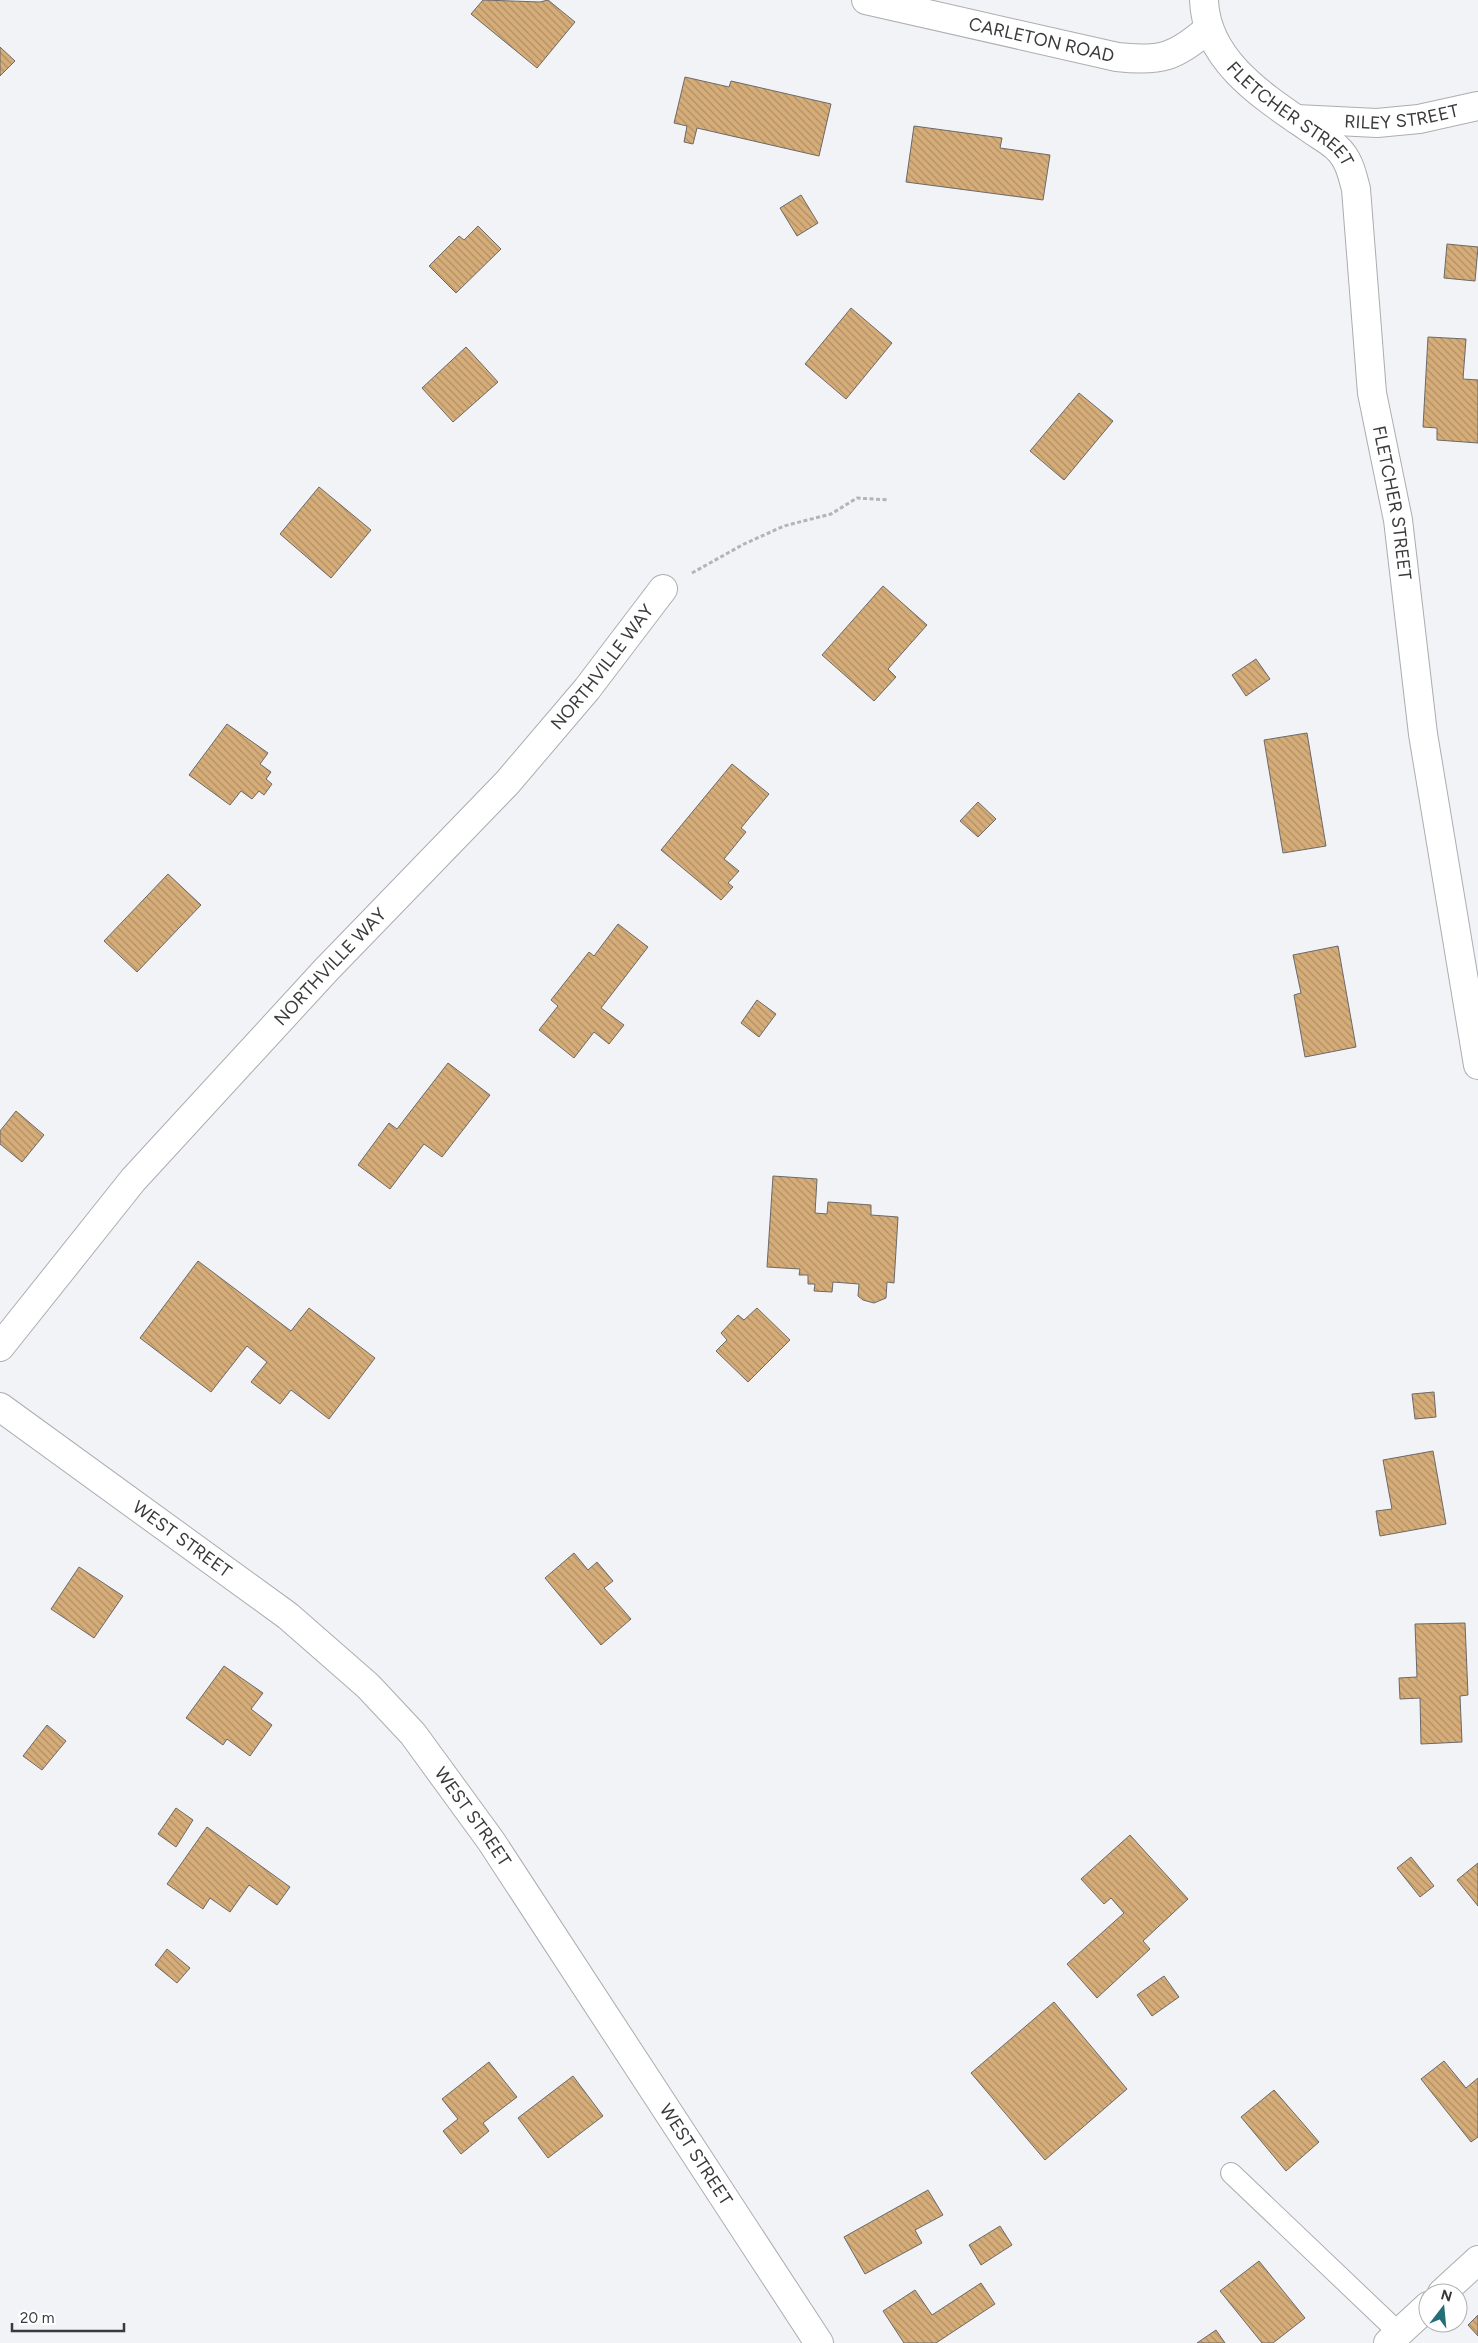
<svg xmlns="http://www.w3.org/2000/svg" width="1478" height="2343" viewBox="0 0 1478 2343" font-family="Figtree,sans-serif">
  <defs>
    <pattern id="building-back-hatch" width="6" height="6" patternUnits="userSpaceOnUse" patternTransform="scale(1.25)"><rect width="6" height="6" fill="#d6ad79"/><path d="M-1 5l2 2M0 0l6 6M5-1l2 2" fill="none" stroke="#af8e64"/></pattern>
  </defs>
  <rect width="100%" height="100%" fill="#f1f3f6"/>
  <!-- building -->
  <path fill="url(#building-back-hatch)" stroke="#6c6967" d="M483 0 540 2 548 0 575 22 537 68 471 14Z
    M0 47 15 61 0 76Z
    M685 77 729 87 731 81 831 104 819 156 697 128 693 144 684 142 687 126 674 123Z
    M914 126 1002 138 1000 148 1050 155 1043 200 906 182Z
    M801 195 818 223 797 236 780 208Z
    M478 226 501 249 456 293 429 266 459 236 464 240Z
    M1447 244 1478 247 1475 281 1444 278Z
    M851 308 892 343 846 399 805 364Z
    M1428 337 1466 339 1463 379 1478 380V443L1437 440V428L1423 427Z
    M466 347 498 382 453 422 422 388Z
    M1079 393 1113 421 1064 480 1030 451Z
    M319 487 371 530 331 578 280 534Z
    M883 586 927 625 888 669 896 677 874 701 822 655Z
    M1256 659 1270 679 1246 696 1232 675Z
    M227 724 268 753 260 764 271 772 266 779 272 784 264 795 259 791 252 799 241 791 230 805 189 775Z
    M1307 733 1326 846 1283 853 1264 740Z
    M732 764 769 794 741 828 746 832 724 859 739 871 728 883 733 887 721 900 661 850Z
    M978 802 996 819 978 837 960 821Z
    M168 874 201 905 137 972 104 941Z
    M618 924 648 947 601 1008 624 1025 609 1044 594 1032 574 1058 539 1030 558 1006 551 1000 589 952 594 956Z
    M1338 946 1356 1047 1305 1057 1294 995 1301 993 1293 955Z
    M757 1000 776 1014 759 1037 741 1023Z
    M448 1063 490 1095 442 1157 424 1144 390 1189 358 1165 389 1123 397 1129Z
    M16 1111 44 1135 22 1162 0 1144V1131Z
    M773 1176 817 1179 815 1213 827 1214 828 1202 871 1205V1215L898 1217 894 1283 887 1282 886 1298 874 1303 863 1300 858 1296 859 1284 833 1282 832 1292 814 1291 815 1284H808V1275H799L800 1269 767 1267Z
    M198 1261 291 1331 309 1308 375 1358 329 1419 291 1390 280 1404 251 1382 267 1362 247 1346 211 1392 140 1338Z
    M757 1308 790 1340 748 1382 716 1351 727 1340 721 1333 738 1315 744 1320Z
    M1434 1392 1436 1417 1415 1419 1412 1394Z
    M1433 1451 1446 1524 1380 1536 1376 1511 1392 1509 1383 1460Z
    M574 1553 588 1570 597 1562 613 1581 604 1588 631 1619 601 1645 545 1578Z
    M79 1567 123 1596 94 1638 51 1609Z
    M1465 1623 1468 1695 1460 1696 1462 1742 1421 1744 1420 1698 1400 1699 1399 1678 1417 1677 1415 1624Z
    M224 1666 263 1693 251 1709 272 1725 250 1756 227 1739 223 1745 186 1718Z
    M47 1725 66 1741 42 1770 23 1756Z
    M176 1808 193 1820 176 1847 158 1834Z
    M207 1827 290 1887 277 1905 249 1885 230 1912 210 1898 203 1909 167 1884Z
    M1130 1835 1188 1899 1143 1941 1150 1949 1097 1998 1067 1964 1124 1913 1111 1898 1104 1904 1081 1879Z
    M1411 1857 1434 1886 1420 1897 1397 1868Z
    M1478 1863V1906L1457 1880Z
    M167 1949 190 1968 177 1983 155 1965Z
    M1164 1976 1179 1997 1152 2016 1137 1995Z
    M1054 2002 1127 2089 1045 2160 971 2073Z
    M1444 2061 1466 2088 1478 2078V2137L1471 2142 1421 2079Z
    M489 2062 517 2097 483 2123 489 2131 461 2154 443 2131 458 2119 442 2099Z
    M573 2076 603 2116 548 2158 518 2118Z
    M1274 2090 1319 2142 1286 2171 1241 2117Z
    M928 2190 943 2215 915 2230 922 2243 865 2274 844 2237Z
    M1000 2226 1012 2245 981 2265 969 2245Z
    M1259 2261 1305 2318 1273 2343H1262L1220 2291Z
    M981 2283 995 2304 936 2343H904L883 2311 915 2290 932 2315Z
    M1478 2315V2336L1468 2325Z
    M1216 2330 1225 2343H1197Z"/>
  <g fill="none" stroke-linecap="round" stroke-linejoin="round">
    <!-- lane casing -->
    <g stroke="#acadb1" stroke-width="22">
      <path id="lane" d="M1231 2173 1399 2333"/>
    </g>
    <!-- street casing -->
    <g stroke="#acadb1" stroke-width="30">
      <g id="street">
        <path id="s1" d="M866 0 1117 57C1161 62 1176 57 1209 28"/>
        <path id="s2" d="M1204 0C1206 61 1264 97 1309 128 1318 135 1329 140 1337 148 1349 159 1352 174 1356 189L1372 393 1398 520 1423 734 1478 1065"/>
        <path id="s3" d="M1296 119 1377 123 1419 119 1478 106"/>
        <path id="s4" d="M0 1347 133 1180 326 970 507 783 587 689 663 589"/>
        <path d="M1442 2293 1478 2260"/>
        <path d="M1388 2343 1428 2306"/>
      </g>
    </g>
    <!-- secondary casing -->
    <g stroke="#acadb1" stroke-width="30">
      <g id="secondary">
        <path id="s5" d="M0 1407 288 1616 368 1686 413 1734 491 1841 819 2343"/>
      </g>
    </g>
    <!-- path -->
    <path stroke="#b3b4b7" stroke-width="3" stroke-dasharray="4 2.5" stroke-linecap="butt" d="M692 573 744 544 784 526 831 514 857 498 889 500"/>
    <!-- lane -->
    <use href="#lane" stroke="#fff" stroke-width="20"/>
    <!-- street -->
    <use href="#street" stroke="#fff" stroke-width="28"/>
    <!-- secondary -->
    <use href="#secondary" stroke="#fff" stroke-width="28"/>
  </g>
  <g text-anchor="middle" stroke-width="4" stroke-linejoin="round" paint-order="stroke">
    <!-- street labels -->
    <g font-size="18" fill="#393a3b" stroke="#fff">
      <text dy="6" stroke="none"><textPath href="#s1" startOffset="180">CARLETON ROAD</textPath></text>
      <text dy="6" stroke="none"><textPath href="#s2" startOffset="149">FLETCHER STREET</textPath></text>
      <text dy="6" stroke="none"><textPath href="#s3" startOffset="106">RILEY STREET</textPath></text>
      <text dy="6" stroke="none"><textPath href="#s2" startOffset="569">FLETCHER STREET</textPath></text>
      <text dy="6" stroke="none"><textPath href="#s4" startOffset="909">NORTHVILLE WAY</textPath></text>
      <text dy="6" stroke="none"><textPath href="#s4" startOffset="504">NORTHVILLE WAY</textPath></text>
      <text dy="6" stroke="none"><textPath href="#s5" startOffset="225">WEST STREET</textPath></text>
      <text dy="6" stroke="none"><textPath href="#s5" startOffset="630">WEST STREET</textPath></text>
      <text dy="6" stroke="none"><textPath href="#s5" startOffset="1035">WEST STREET</textPath></text>
    </g>
  </g>
  <!-- north arrow -->
  <g transform="translate(1443 2308) rotate(16)"><circle r="24" fill="#ffffff" stroke="#b0b0b1"/>
  <path d="M0-4L9 19L0 12L-9 19Z" fill="#256e78"/>
  <text y="-8" font-size="14" font-weight="bold" text-anchor="middle" fill="#393a3b">N</text>
  </g>
  <!-- scale -->
  <path d="M12 2323v8h112v-8" fill="none" stroke="#393a3b" stroke-width="2.5"/>
  <text x="20" y="2323" font-size="15" fill="#393a3b" stroke="#ffffff" stroke-width="4" paint-order="stroke">20 m</text>
</svg>
